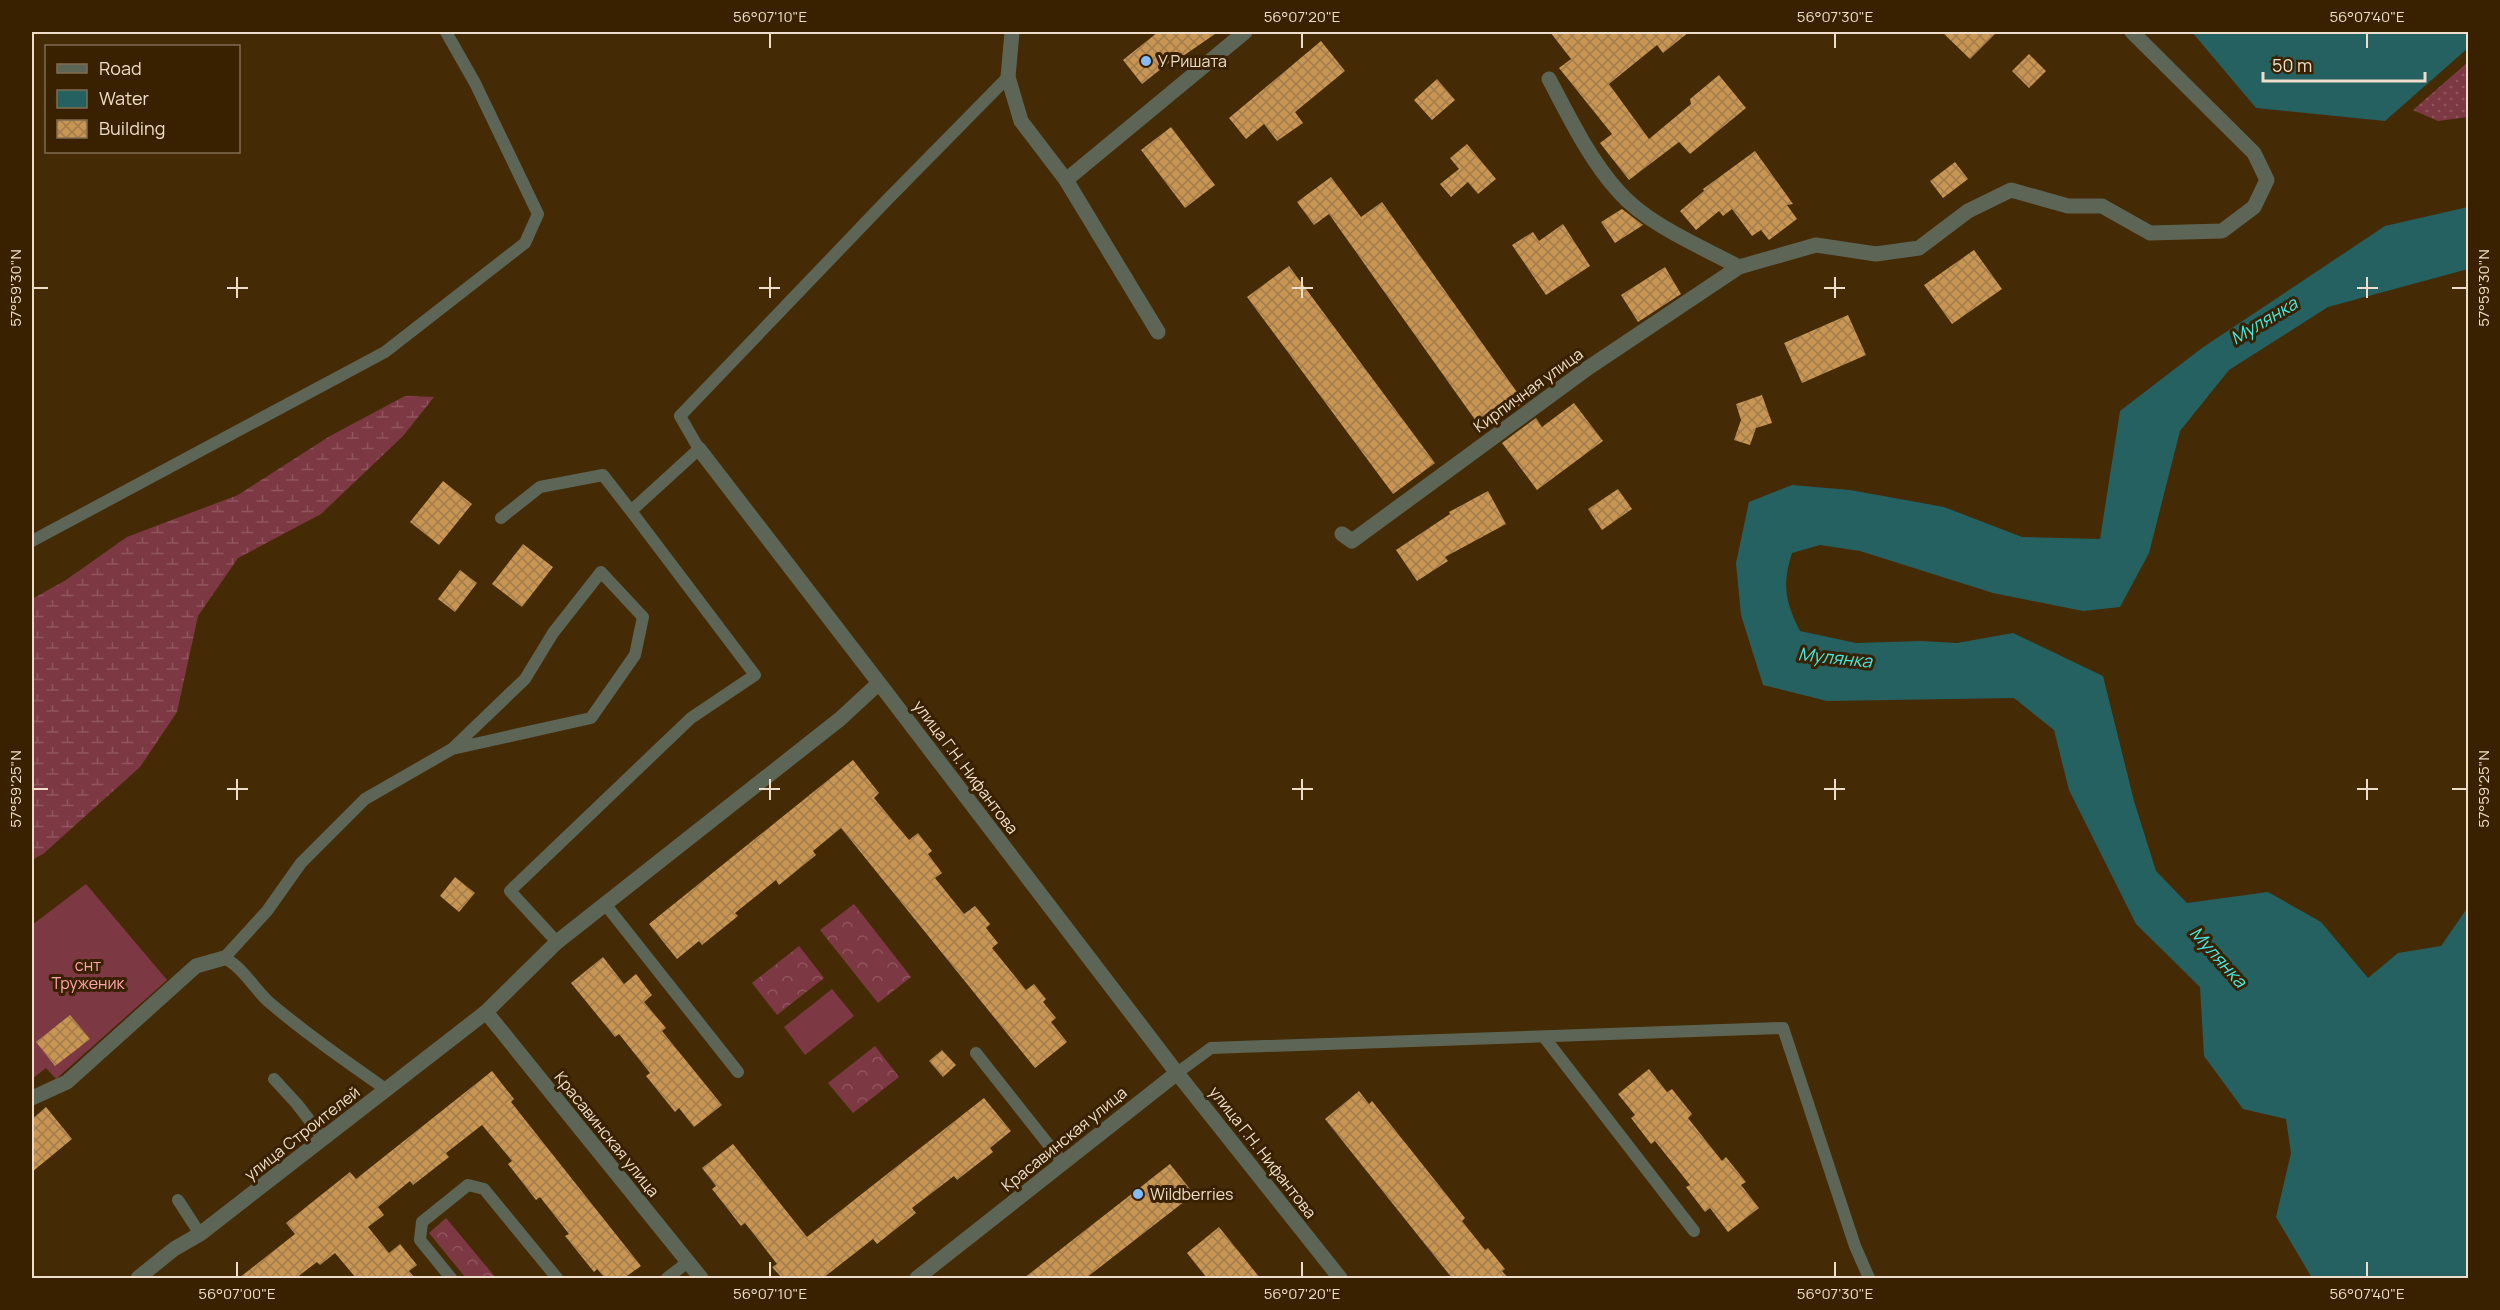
<svg xmlns="http://www.w3.org/2000/svg" width="2500" height="1310" viewBox="0 0 2500 1310" font-family="Manrope,sans-serif">
  <defs>
    <pattern id="grass-dots" width="8" height="8" patternUnits="userSpaceOnUse" patternTransform="scale(1.5)"><rect width="8" height="8" fill="#7d3943"/><path d="M2 2h.1M6 6h.1" fill="none" stroke="#90555d" stroke-width="1.8" stroke-linecap="round"/></pattern>
    <pattern id="forest-crowns" width="20" height="18" patternUnits="userSpaceOnUse" patternTransform="scale(1.5)"><rect width="20" height="18" fill="#7d3943"/><path d="M2 6a3 3 0 1 1 6 0M12 15a3 3 0 1 1 6 0" fill="none" stroke="#90555d"/></pattern>
    <pattern id="wetland-marsh" width="20" height="14" patternUnits="userSpaceOnUse" patternTransform="scale(1.5)"><rect width="20" height="14" fill="#7d3943"/><path d="M1 5h8M5 5V1M11 12h8M15 12V8" fill="none" stroke="#90555d"/></pattern>
    <pattern id="building-cross-hatch" width="8" height="8" patternUnits="userSpaceOnUse" patternTransform="scale(1.5)"><rect width="8" height="8" fill="#c89553"/><path d="M0 0l8 8M0 8l8-8" fill="none" stroke="#a17c4c"/></pattern>
  </defs>
  <rect width="100%" height="100%" fill="#442b06"/>
  <!-- grass -->
  <path fill="url(#grass-dots)" d="M2468 62V117L2438 121 2413 110Z"/>
  <!-- forest -->
  <path fill="url(#forest-crowns)" d="M854 904 911 977 878 1003 820 930Z
    M799 946 824 978 777 1015 752 983Z
    M875 1046 899 1077 853 1113 828 1083Z
    M446 1218 496 1278H466L429 1233Z"/>
  <!-- wetland -->
  <path fill="url(#wetland-marsh)" d="M405 396 434 397 403 436 321 514 238 558 198 616 177 712 140 767 43 854 32 860V599L66 580 127 537 238 495 330 436Z"/>
  <!-- garden -->
  <path fill="#7d3943" d="M86 884 167 980 56 1079 46 1068 32 1079V925Z
    M832 989 854 1016 805 1055 784 1027Z"/>
  <!-- water -->
  <path fill="#246160" d="M2192 32H2468V48L2385 121 2256 108Z
    M2468 207V269L2328 307 2229 370 2180 431 2149 553 2120 607 2083 611 1993 593 1860 551 1820 545 1792 553C1782 584 1785 602 1800 631L1856 643 1921 641 1957 643 2013 633 2103 676 2134 801 2156 871 2187 903 2268 892 2321 922 2368 978 2398 953 2441 946 2468 907V1278H2312L2276 1217 2291 1153 2286 1119 2243 1109 2204 1056 2200 987 2136 924 2069 790 2054 730 2014 698 1827 701 1763 685 1741 615 1736 563 1749 502 1792 485 1850 490 1944 507 2022 537 2100 539 2120 411 2202 348 2385 226Z"/>
  <!-- building -->
  <path fill="url(#building-cross-hatch)" d="M1158 32H1218L1183 56 1181 53 1142 84 1123 60Z
    M1550 32H1689L1663 53 1657 45 1609 84 1649 139 1691 104 1690 99 1719 75 1746 108 1690 154 1679 142 1629 180 1600 143 1612 134 1559 68 1571 59Z
    M1942 32H1997L1970 59Z
    M1321 41 1345 71 1295 112 1303 123 1277 141 1264 124 1246 139 1229 118Z
    M2029 54 2046 71 2029 88 2012 71Z
    M1437 79 1455 100 1432 120 1414 100Z
    M1171 127 1215 185 1185 208 1141 150Z
    M1467 144 1496 179 1478 194 1468 182 1451 197 1440 184 1459 169 1450 158Z
    M1755 151 1793 204 1787 205 1797 219 1769 240 1761 230 1752 236 1732 209 1723 216 1719 211 1696 230 1680 211 1704 191 1703 189Z
    M1955 162 1968 179 1943 198 1930 181Z
    M1331 177 1361 217 1382 202 1524 402 1483 431 1329 214 1314 225 1297 202Z
    M1622 209 1643 225 1615 243 1601 222Z
    M1563 224 1590 266 1546 295 1512 245 1533 232 1539 241Z
    M1974 250 2002 289 1952 324 1924 285Z
    M1289 266 1435 463 1393 494 1247 297Z
    M1665 267 1681 294 1638 322 1621 295Z
    M1848 315 1866 355 1802 383 1784 343Z
    M1762 395 1772 423 1756 428 1750 445 1734 440 1741 420 1736 404Z
    M1574 403 1603 441 1537 490 1502 443 1536 418 1542 427Z
    M443 481 472 504 439 545 410 522Z
    M1618 489 1632 509 1602 530 1588 509Z
    M1488 491 1506 524 1445 557 1448 561 1417 581 1396 550 1450 514 1449 512Z
    M523 544 553 567 522 607 492 584Z
    M460 570 477 583 455 612 438 599Z
    M853 760 879 793 874 798 909 840 918 833 932 851 928 854 942 873 935 878 964 914 975 906 990 924 986 928 998 943 992 948 1026 990 1034 984 1046 999 1043 1002 1056 1018 1051 1022 1067 1042 1035 1068 841 828 813 851 816 855 779 885 776 880 735 913 738 916 702 945 699 941 677 959 649 924Z
    M455 877 475 893 459 912 440 896Z
    M603 957 624 984 636 974 652 995 644 1002 666 1028 662 1031 722 1105 694 1127 679 1108 675 1112 646 1076 650 1073 619 1034 615 1037 571 983Z
    M70 1015 90 1039 55 1066 36 1042Z
    M942 1050 956 1065 943 1077 929 1061Z
    M1649 1069 1667 1092 1672 1089 1692 1114 1688 1118 1722 1161 1726 1157 1746 1182 1741 1185 1759 1208 1728 1232 1710 1208 1705 1212 1686 1187 1690 1185 1655 1141 1651 1144 1631 1118 1635 1115 1618 1094Z
    M492 1071 514 1099 511 1102 641 1266 624 1278H605L597 1269 594 1272 565 1236 569 1234 540 1197 536 1200 508 1164 512 1161 482 1125 446 1153 449 1157 413 1185 410 1181 378 1207 384 1215 368 1227 389 1253 400 1244 417 1265 409 1271 415 1278H356L335 1253 320 1265 317 1262 296 1278H239L295 1234 286 1223 350 1172 356 1179Z
    M1359 1091 1369 1104 1372 1101 1465 1218 1462 1221 1485 1250 1488 1248 1505 1269 1502 1271 1508 1278H1452L1325 1119Z
    M984 1098 1011 1131 990 1148 993 1152 957 1180 954 1176 912 1208 916 1213 877 1244 873 1239 823 1278H782L772 1267 777 1264 745 1223 741 1226 712 1189 716 1186 702 1168 733 1144 807 1237Z
    M46 1107 72 1139 32 1172V1119Z
    M1170 1164 1194 1194 1086 1278H1024Z
    M1219 1227 1260 1278H1207L1187 1253Z"/>
  <g fill="none" stroke-linecap="round" stroke-linejoin="round">
    <!-- lane -->
    <path stroke="#5d6656" stroke-width="12" d="M501 518 540 487 603 475 631 511 699 449 680 416 886 201 1008 77
      M32 541 385 352 525 243 538 214 475 83 446 32
      M605 904 738 1072
      M557 942 510 891 691 718 755 675 631 511
      M1544 1037 1694 1231
      M976 1053 1063 1163
      M1177 1073 1211 1048 1783 1028 1855 1246 1869 1278
      M274 1079 297 1104 323 1138
      M387 1090C347 1062 308 1035 270 1003 255 990 242 966 224 958L267 911 301 863 365 799 452 749 591 718 635 655 643 617 601 572 553 633 525 679 452 749
      M178 1200 200 1234
      M451 1278 420 1240 422 1222 468 1185 484 1189 557 1278
      M667 1278 688 1262"/>
    <!-- street -->
    <path stroke="#5d6656" stroke-width="15" d="M1012 32 1008 77 1021 121 1066 180 1158 332
      M1549 79C1570 118 1589 159 1619 192 1648 225 1700 246 1739 267
      M1066 180 1245 32
      M699 449 879 683
      M1342 534 1352 541 1588 368 1739 267 1816 245 1876 254 1919 248 1968 211 2011 190 2068 206H2102L2150 233 2222 231 2254 207 2267 180 2254 153 2132 32
      M486 1012 701 1278
      M32 1098 67 1082 196 966 224 958
      M138 1278 174 1249 200 1234 486 1012 557 942 840 719 879 683 1177 1073 1340 1278
      M917 1278 1177 1073"/>
  </g>
  <!-- ticks -->
  <path fill="none" stroke="#edddca" stroke-width="2" d="M770 33V48M1302 33V48M1835 33V48M2367 33V48M237 277V298M770 277V298M1302 277V298M1835 277V298M2367 277V298M33 288H48M227 288H248M759 288H780M1292 288H1313M1824 288H1845M2357 288H2378M2452 288H2467M237 779V800M770 779V800M1302 779V800M1835 779V800M2367 779V800M33 789H48M227 789H248M759 789H780M1292 789H1313M1824 789H1845M2357 789H2378M2452 789H2467M237 1262V1277M770 1262V1277M1302 1262V1277M1835 1262V1277M2367 1262V1277"/>
  <!-- markers -->
  <g fill="#84bcfb" stroke="#392100" stroke-width="2">
    <circle cx="1146" cy="61" r="6"/>
    <circle cx="1138" cy="1194" r="6"/>
  </g>
  <g text-anchor="middle" stroke-width="6" stroke-linejoin="round" paint-order="stroke">
    <!-- poi labels -->
    <g font-size="16" fill="#edddca" stroke="#392100" text-anchor="start">
      <text x="1158" y="67">У Ришата</text>
      <text x="1150" y="1200">Wildberries</text>
    </g>
    <!-- street labels -->
    <g font-size="16" fill="#edddca" stroke="#392100">
      <text transform="translate(1528 390) rotate(-36)" y="6">Кирпичная улица</text>
      <text transform="translate(966 767) rotate(53)" y="6">улица Г.Н. Нифантова</text>
      <text transform="translate(302 1133) rotate(-38)" y="6">улица Строителей</text>
      <text transform="translate(607 1134) rotate(51)" y="6">Красавинская улица</text>
      <text transform="translate(1064 1139) rotate(-39)" y="6">Красавинская улица</text>
      <text transform="translate(1263 1152) rotate(52)" y="6">улица Г.Н. Нифантова</text>
    </g>
    <!-- park labels -->
    <g font-size="16" fill="#ffa5af" stroke="#392100">
      <text x="88" y="971">снт<tspan x="88" dy="18">Труженик</tspan></text>
    </g>
    <!-- water labels -->
    <g font-size="18" font-style="italic" fill="#40ebe6" stroke="#392100">
      <text transform="translate(2264 321) rotate(-31)" y="6">Мулянка</text>
      <text transform="translate(1835 658) rotate(6)" y="6">Мулянка</text>
      <text transform="translate(2218 957) rotate(48)" y="6">Мулянка</text>
    </g>
  </g>
  <!-- border -->
  <rect width="2500" height="1310" fill="none" stroke="#392100" stroke-width="66"/>
  <!-- legend -->
  <rect x="45" y="45" width="195" height="108" fill="#392100" stroke="#816c51" stroke-width="1.5"/>
  <rect x="57" y="64" width="30" height="9" fill="#5d6656" stroke="#816c51" stroke-width="1.5"/>
  <text x="99" y="75" font-size="18" fill="#edddca">Road</text>
  <rect x="57" y="90" width="30" height="18" fill="#246160" stroke="#816c51" stroke-width="1.5"/>
  <text x="99" y="105" font-size="18" fill="#edddca">Water</text>
  <rect x="57" y="120" width="30" height="18" fill="url(#building-cross-hatch)" stroke="#816c51" stroke-width="1.5"/>
  <text x="99" y="135" font-size="18" fill="#edddca">Building</text>
  <!-- scale -->
  <path d="M2263 72v9h162v-9" fill="none" stroke="#edddca" stroke-width="3"/>
  <text x="2272" y="72" font-size="18" fill="#edddca" stroke="#392100" stroke-width="4.5" paint-order="stroke">50 m</text>
  <rect x="33" y="33" width="2434" height="1244" fill="none" stroke="#edddca" stroke-width="2"/>
  <g font-size="15" text-anchor="middle" fill="#edddca">
    <text x="770" y="22">56°07'10"E</text>
    <text x="1302" y="22">56°07'20"E</text>
    <text x="1835" y="22">56°07'30"E</text>
    <text x="2367" y="22">56°07'40"E</text>
    <text transform="translate(16 288) rotate(-90)" y="5">57°59'30"N</text>
    <text transform="translate(2484 288) rotate(-90)" y="5">57°59'30"N</text>
    <text transform="translate(16 789) rotate(-90)" y="5">57°59'25"N</text>
    <text transform="translate(2484 789) rotate(-90)" y="5">57°59'25"N</text>
    <text x="237" y="1299">56°07'00"E</text>
    <text x="770" y="1299">56°07'10"E</text>
    <text x="1302" y="1299">56°07'20"E</text>
    <text x="1835" y="1299">56°07'30"E</text>
    <text x="2367" y="1299">56°07'40"E</text>
  </g>
</svg>
